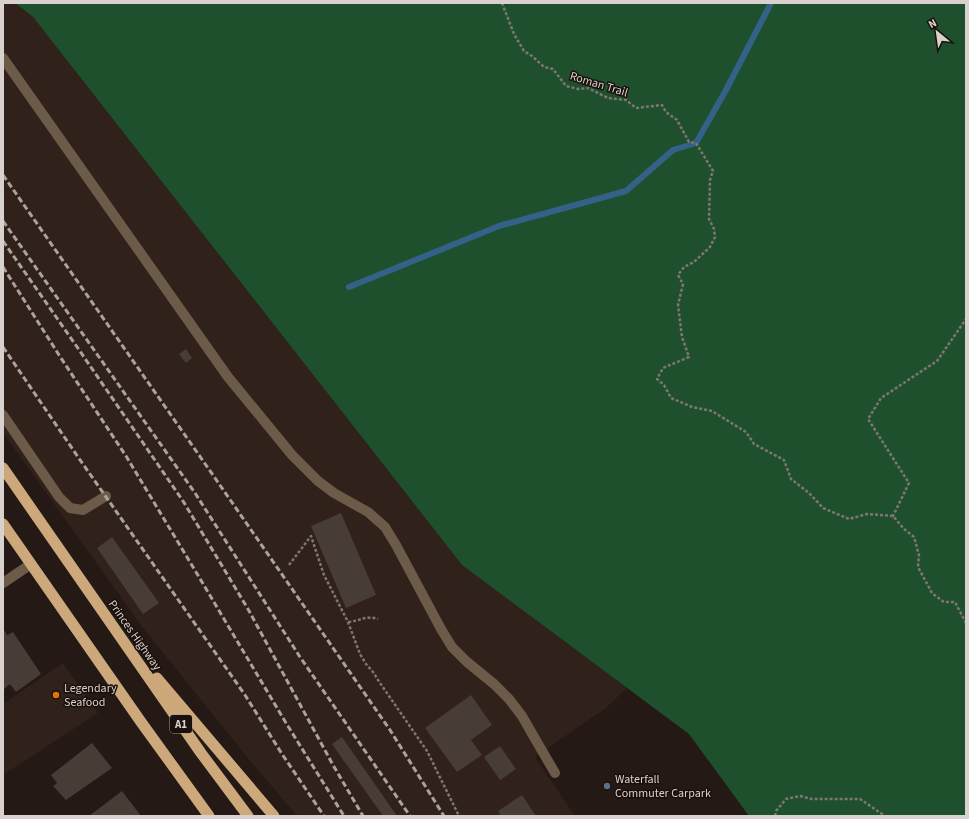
<svg xmlns="http://www.w3.org/2000/svg" width="969" height="819" viewBox="0 0 969 819" font-family="'Source Sans 3',sans-serif">
  <rect width="100%" height="100%" fill="#241915"/>
  <!-- built -->
  <path fill="#30211a" d="M3 3H15L33 17 462 565 627 688 606 708 535 757 575 816H297L251 762 143 628 3 433Z
    M63 663 98 713 3 775V704Z"/>
  <!-- forest -->
  <path fill="#1f502e" d="M15 3H966V816H749L689 734 462 565 33 17Z"/>
  <g fill="none" stroke-linecap="round" stroke-linejoin="round">
    <!-- stream -->
    <path stroke="#336187" stroke-width="6" d="M349 287 499 226 626 191 673 150 696 143 726 90 771 3"/>
  </g>
  <!-- building -->
  <path fill="#483c37" d="M186 349 192 358 186 363 179 354Z
    M341 513 376 595 346 608 311 526Z
    M112 537 159 603 143 614 97 548Z
    M3 628 7 635 13 632 41 674 16 692 10 684 3 690Z
    M471 695 492 725 471 740 482 755 457 772 425 728Z
    M342 737 397 816H383L332 744Z
    M92 743 112 768 66 800 53 786 57 783 51 775Z
    M500 746 516 769 500 780 484 757Z
    M122 791 141 816H89Z
    M522 795 536 816H501L498 811Z"/>
  <g fill="none" stroke-linecap="round" stroke-linejoin="round">
    <!-- path -->
    <path stroke="#7f7572" stroke-width="2.5" stroke-dasharray="3 2" stroke-linecap="butt" d="M502 3 514 34 524 51 532 56 544 67 553 69 566 86 578 89 588 88 608 98 626 100 636 108 662 105 666 112 677 120 689 142 696 143 713 171 710 180 709 219 714 229 715 237 710 247 694 262 684 267 678 275 683 284 678 305 682 337 689 357 663 368 657 379 664 385 671 398 692 407 712 411 746 432 754 444 784 460 791 479 809 493 823 508 849 519 867 514 893 516 904 529 914 537 919 555 918 567 932 593 944 602H955L966 623
      M894 516H893L909 483 868 419 881 398 937 361 966 319
      M289 565 311 536 324 575 348 622 360 654 366 664 373 672 380 683 427 751 459 816
      M348 622C361 621 365 615 378 619
      M775 816 776 811 786 799 800 796 812 799H860L885 816"/>
    <!-- service -->
    <path stroke="#6b5b48" stroke-width="10" d="M3 58 228 377 292 455 318 481 334 493 368 512 385 527 396 545 441 629 452 647 467 662 494 684 509 699 522 716 534 737 555 773
      M3 415 59 497 70 508 83 510 106 496"/>
    <!-- tertiary -->
    <path stroke="#6b5b48" stroke-width="10" d="M3 583 31 564"/>
    <!-- trunk -->
    <path stroke="#cca87b" stroke-width="11" d="M3 468 201 753 248 816
      M3 524 141 722 209 816
      M157 678 274 816"/>
    <!-- rail -->
    <path stroke="#aba29f" stroke-width="3" stroke-dasharray="6 3" stroke-linecap="butt" d="M3 175 215 478 390 730 444 816
      M3 221 195 493 300 657 410 816
      M3 241 75 344 183 501 248 609 333 765 363 816
      M3 267 59 355 126 456 199 577 286 723 344 816
      M3 347 78 457 245 695 282 754 324 816"/>
  </g>
  <!-- markers -->
  <circle fill="#e8710a" stroke="#1a100c" stroke-width="1.5" cx="56" cy="695" r="4"/>
  <circle fill="#5c6f8a" stroke="#1a100c" stroke-width="1.5" cx="607" cy="786" r="4"/>
  <g text-anchor="middle" stroke-width="3" stroke-linejoin="round" paint-order="stroke">
    <!-- shield labels -->
    <rect fill="#1a100c" stroke="#a09794" stroke-width="1" x="170" y="715" width="22" height="18" rx="3"/>
    <g font-size="11" font-weight="bold" fill="#d9d1ce">
      <text x="181" y="728">A1</text>
    </g>
    <!-- street labels -->
    <g font-size="12" fill="#d9d1ce" stroke="#1a100c">
      <text transform="translate(599 84) rotate(17)" y="4">Roman Trail</text>
      <text transform="translate(135 635) rotate(55)" y="4">Princes Highway</text>
    </g>
    <!-- poi labels -->
    <g font-size="12" fill="#d9d1ce" stroke="#1a100c" text-anchor="start">
      <text x="64" y="692">Legendary<tspan x="64" dy="14">Seafood</tspan></text>
      <text x="615" y="783">Waterfall<tspan x="615" dy="14">Commuter Carpark</tspan></text>
    </g>
  </g>
  <!-- border -->
  <rect width="969" height="819" fill="none" stroke="#d9d1ce" stroke-width="8"/>
  <!-- north arrow -->
  <g transform="translate(937 32) rotate(331)" stroke="#1a100c" stroke-width="3" paint-order="stroke">
  <path d="M0-3L7 15L0 10L-7 15Z" fill="#d9d1ce"/>
  <text y="-6" font-size="11" font-weight="bold" text-anchor="middle" fill="#d9d1ce">N</text>
  </g>
</svg>
